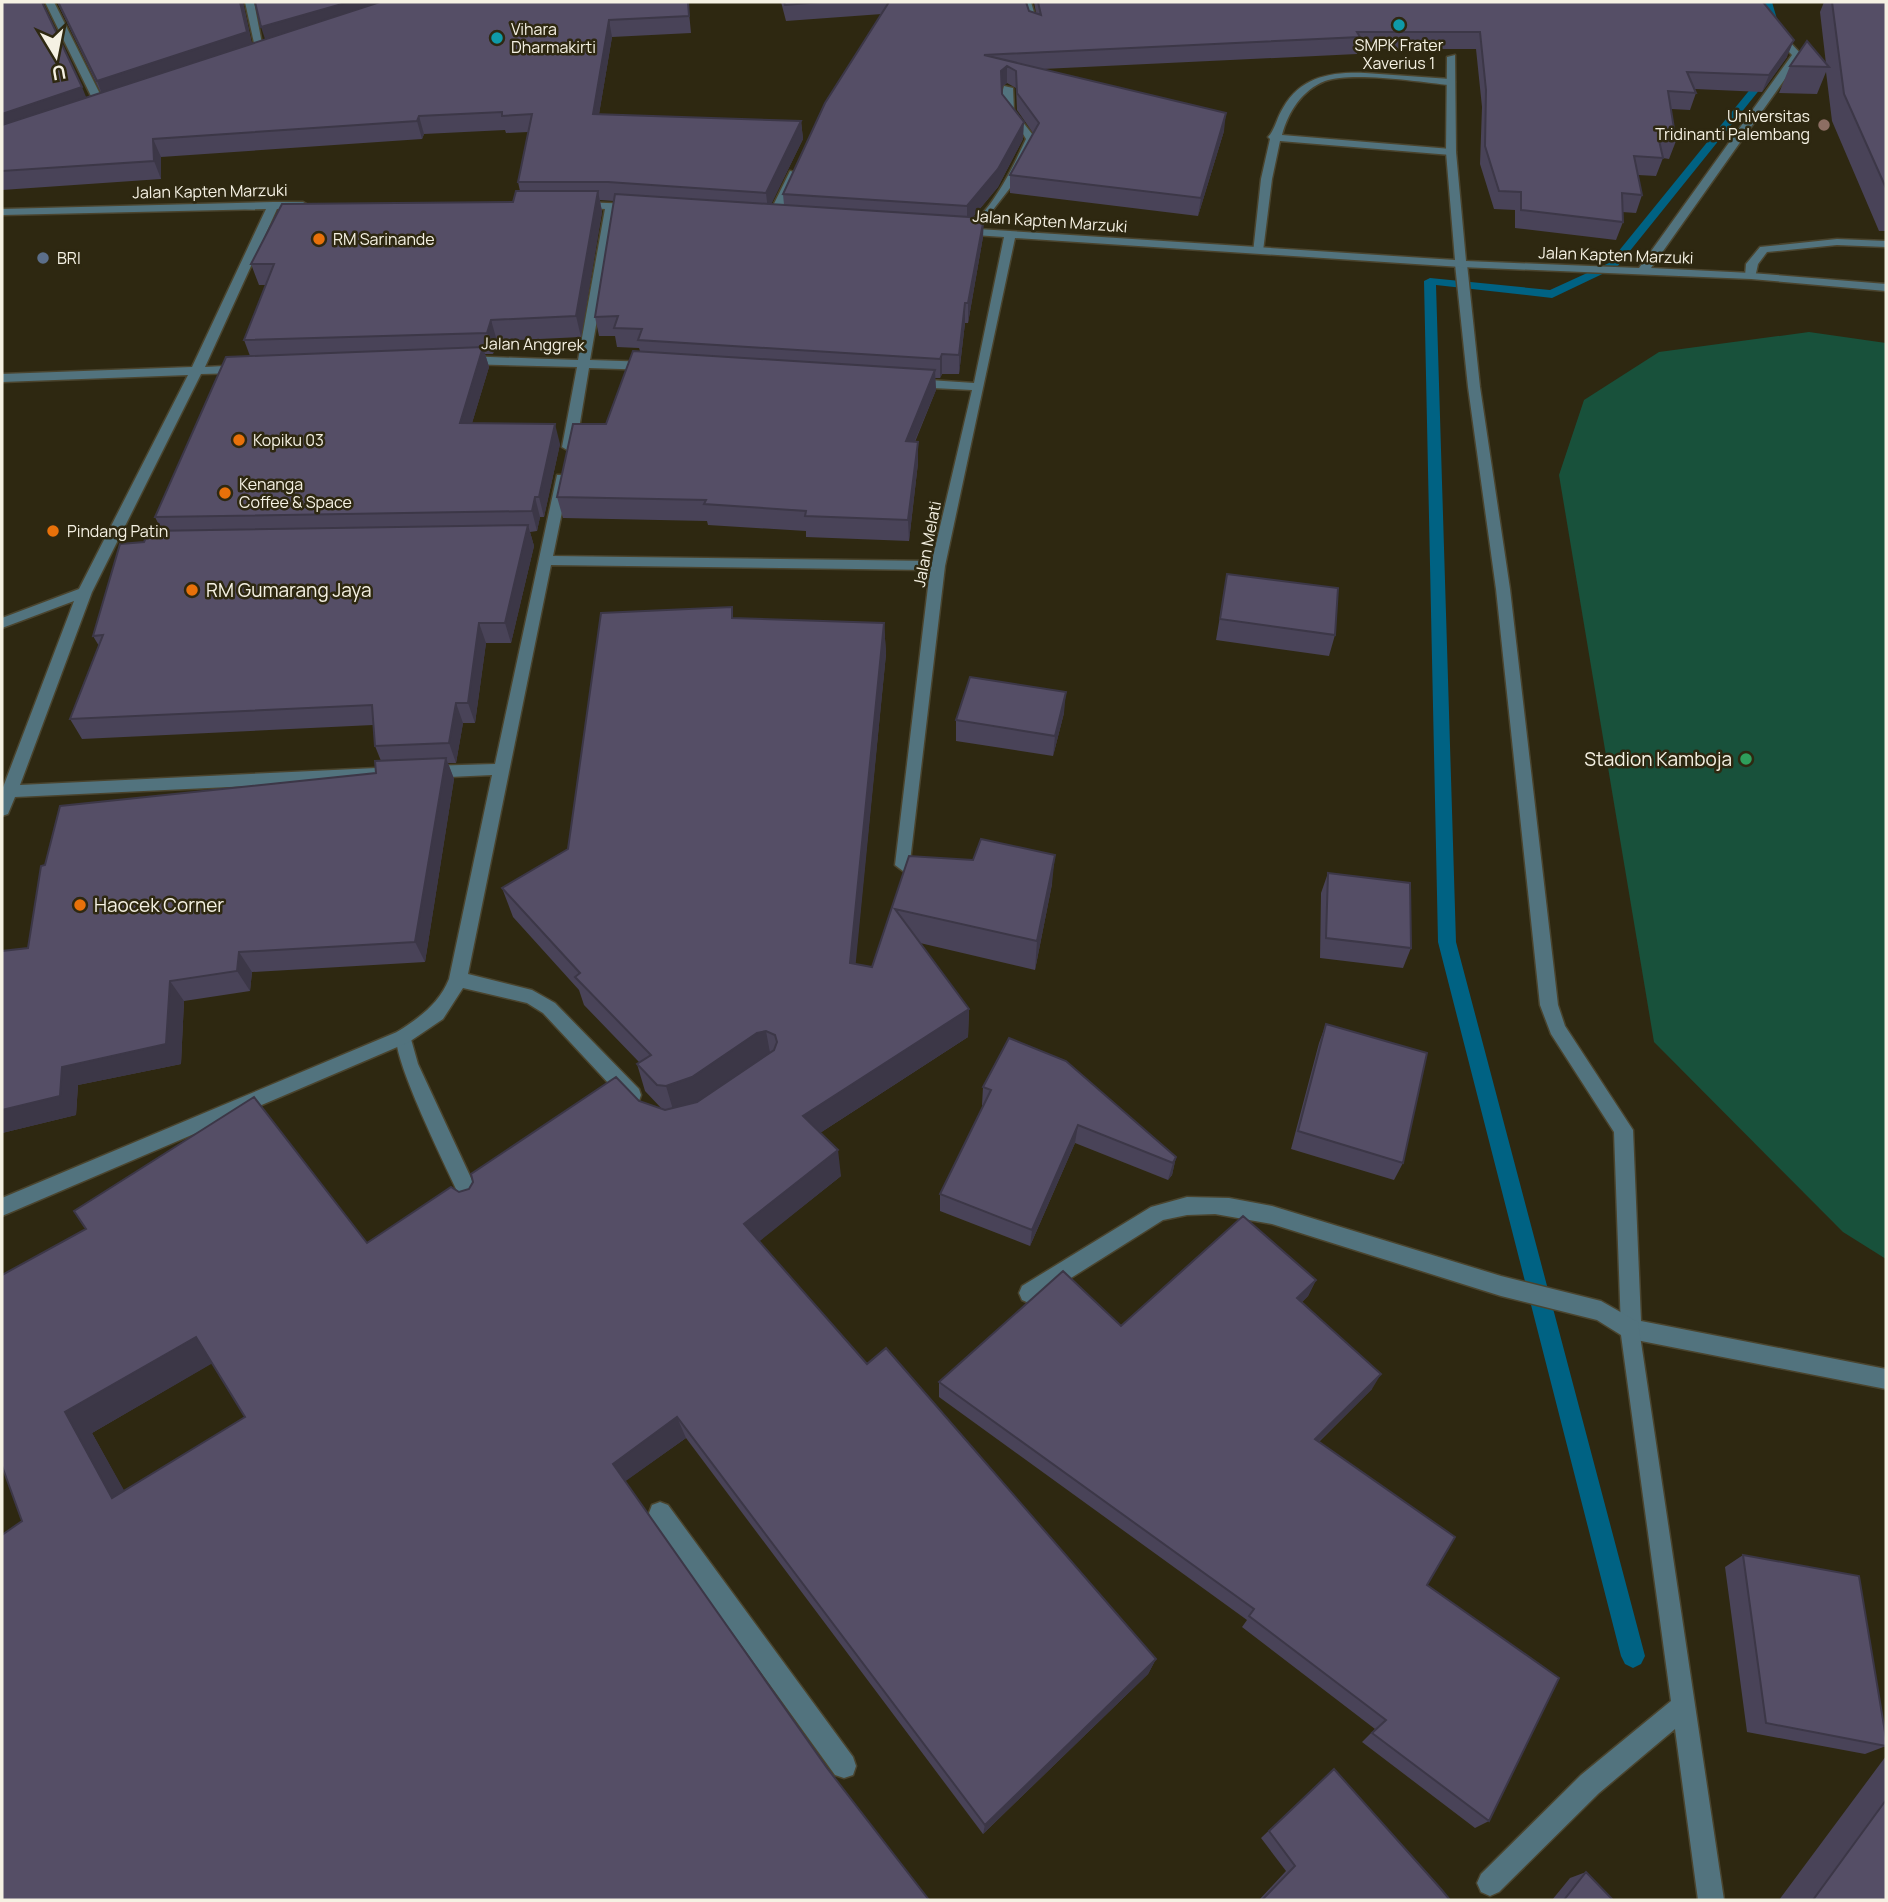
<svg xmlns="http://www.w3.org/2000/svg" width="1888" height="1902" viewBox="0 0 1888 1902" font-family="Manrope,sans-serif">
  <rect width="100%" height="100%" fill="#2e2811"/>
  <!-- green -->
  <path fill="#18513b" d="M1809 332 1886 343V1259L1843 1232 1654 1042 1559 475 1584 400 1659 352Z"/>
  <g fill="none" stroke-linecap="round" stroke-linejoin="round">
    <!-- stream -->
    <path fill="#006283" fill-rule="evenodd" d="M1762 2H1772L1781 33 1773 31Z
      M1765 71 1773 73 1617 267 1552 298 1436 285 1456 942 1645 1656 1641 1664 1633 1668 1625 1664 1621 1656 1438 942 1424 281 1430 278 1550 290 1609 263Z"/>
    <!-- service casing -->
    <g stroke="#4a442e" stroke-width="3">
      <path id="service" d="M1365 73 1450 79 1455 82 1450 85C1420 82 1352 71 1325 81 1302 90 1288 112 1282 135L1451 149 1456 152 1451 155 1280 141 1272 179 1263 251 1253 253 1261 179 1270 139 1268 137C1275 130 1277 117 1283 108 1301 76 1332 72 1365 73Z
        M790 171 799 173 779 218 769 220 767 218Z
        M1837 239 1886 241V247L1837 245 1767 252 1758 264 1755 278 1745 276 1746 264 1760 247Z
        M1461 261 1467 264 1480 387 1510 589 1558 1005 1565 1026 1633 1130 1641 1321 1886 1369V1389L1631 1339 1624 1336 1621 1329 1614 1132 1551 1034 1540 1005 1496 589 1468 387 1455 264Z
        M403 1029 409 1032 418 1064 484 1206 481 1212 474 1215 467 1212C455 1185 387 1051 397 1032Z
        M660 1502 668 1505 853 1757 856 1766 853 1775 844 1778 835 1775 652 1521 649 1513 652 1505Z"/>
    </g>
    <!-- minor casing -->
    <g stroke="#4a442e" stroke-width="3">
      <path id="minor" d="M45 2H54L102 98 103 111 94 109 92 98Z
        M245 2H254L264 54 256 52Z
        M1022 2H1031L1039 29 1031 27Z
        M1749 2H1757L1770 21 1802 55 1651 268 1751 273 1886 284V291L1751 279 1461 267 1015 238 945 566 909 870 903 871 895 865 930 570 551 565 468 974 532 990 555 1003 639 1089 641 1095 639 1101 632 1103 625 1101 543 1013 527 1003 463 988 443 1019 409 1042 2 1216V1198L397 1032C419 1018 439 1004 449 979L492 775 428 778 420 772 428 766 495 764 557 475H567L569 478 553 556 932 561 972 390 914 387 908 383 914 379 974 383 1004 237 960 234 954 231C959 228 964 229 969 226 993 209 1014 165 1026 139 1015 119 996 111 1004 86L1013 88 1014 111 1036 139 1010 188 978 229 1455 260 1446 152 1447 57 1455 55 1456 152 1466 261 1639 268 1792 55 1763 25Z
        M273 202H303L308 205 303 208 277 209 205 367 243 365 249 369 243 373 201 374 92 592 20 785 376 768 384 774 376 780 15 797 8 814 2 816V790L74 601 2 628V618L79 589 188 375 2 382V374L192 367 266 209 2 215V209Z
        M579 202 635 204 641 207 635 210H616L590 360 652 362 658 366 652 370 589 368 576 447 569 451 562 447 577 367 463 364 457 360 463 356 578 360 605 209 575 207V203Z
        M1187 1197 1229 1198 1272 1206 1501 1276 1601 1301 1638 1322 1724 1900H1698L1675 1729 1599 1793 1499 1892 1490 1896 1481 1892 1477 1883 1481 1874 1581 1775 1671 1701 1621 1335 1597 1320 1501 1296 1272 1224 1215 1214 1187 1215 1163 1220 1036 1300 1029 1303 1022 1300 1019 1293 1022 1286 1151 1207Z"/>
    </g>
    <!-- service -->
    <use href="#service" fill="#52737e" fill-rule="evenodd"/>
    <!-- minor -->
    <use href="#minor" fill="#52737e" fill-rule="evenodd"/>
  </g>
  <!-- wall -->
  <path fill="#494358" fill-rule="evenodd" d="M2 2H43V3L86 98 101 93 57 2H243L252 44 688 2 691 33 612 37 599 114 801 121 803 139 771 204 784 205 783 194 882 14 786 21 781 2 768 3V2H1026L1029 11 1036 13 1034 2H1763L1787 57 1762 92 1695 89 1696 93 1690 110 1671 109 1676 141 1669 159 1663 158 1656 176 1638 175 1642 195 1636 213 1622 212 1623 222 1616 240 1515 228V210L1494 209 1480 164 1482 107 1476 49H1358L1357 54 1043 69 1224 131 1198 216 1010 193V175L1033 133 1017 110 1016 88 1007 83 1002 87V94L1023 139 998 187 973 217 983 237 968 323H965L959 374H942L940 378H935L936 390 915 442H918V463L909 541 806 537V531L708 525 707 521 563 518 557 497 606 424 640 351 639 348 617 347 615 336H599L595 317 614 201 600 200 602 212 581 337 497 341 493 354H485L489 367 472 423 560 444 544 517H540L537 531 530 532 534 546 511 643H486L475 723H463L456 763H448L454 779 425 962 252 972 250 991 184 1001 181 1064 78 1085 76 1115 2 1133V951L28 948 376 773 381 761 375 746 373 725 82 739 70 719 99 646 93 636 144 542 162 531 155 517 250 356 244 340 266 285H259L251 264 513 202 520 191 518 182 528 132 506 133 505 130 424 134 422 139 161 157V179L2 190Z
    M1824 2H1886V231H1879L1832 121 1826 72 1817 94 1779 93 1790 66 1826 64 1820 12Z
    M1227 574 1335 635 1329 656 1216 640Z
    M734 618 884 623 886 654 855 964 872 967 909 856 1052 884 1035 970 920 943 969 1009 968 1037 820 1133 841 1176 759 1241 867 1364 1156 1659 1148 1674 983 1834 686 1438 625 1481 827 1768 22 1521 2 1466 367 1243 459 1192 469 1189 639 1101 662 1109 645 1091 637 1064 639 1062 584 1005 579 990 513 917 502 888 568 849ZM212 1363 245 1417 124 1491 92 1433Z
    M1064 713 1053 756 956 741V720Z
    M1328 873 1411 948 1403 968 1320 958 1321 893Z
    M1326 1024 1403 1163 1394 1180 1291 1149 1319 1043Z
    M983 1087 1176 1157 1172 1175 1168 1180 1075 1143 1030 1246 940 1211V1194L983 1106 982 1105Z
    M1316 1280 1308 1296 1302 1302 1372 1389 1319 1442 1427 1585 1489 1821 1475 1828 1362 1742 1375 1729 1242 1627 1247 1620 939 1397V1382L1121 1326Z
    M1743 1555 1886 1738V1746L1865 1754 1747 1732 1725 1567Z
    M1886 1756V1900H1779Z
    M1334 1769 1450 1900H1259L1286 1871 1261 1838Z
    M1586 1872 1613 1900H1552L1570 1878Z"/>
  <!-- shaded-wall -->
  <path fill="#3c3747" d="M240 2H243L253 49 104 99 97 81Z
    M349 2H412L267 45 261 27Z
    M609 20 612 37 596 132 593 114Z
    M1794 40 1787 57 1762 92 1769 75Z
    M1007 66V83L1000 88 1001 71Z
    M82 87 89 104 2 134V114Z
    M1226 113 1224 131 1198 216 1201 198Z
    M419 116 424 134 422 139 417 121Z
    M801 121 803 139 768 211 766 193Z
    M1024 122 1023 139 998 187 967 224V206Z
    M153 139 161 157V179L154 161Z
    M598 191 602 212 581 337 576 316Z
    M984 218 983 237 968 323V303Z
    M965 303V323L959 374V355Z
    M491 320 497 341 493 354 487 333Z
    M483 347 489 367 466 443 460 423Z
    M942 354V374L940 378V359Z
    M935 370 936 390 906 462V441Z
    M555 424 560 444 544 517 539 497Z
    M918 442V463L909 541 908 520Z
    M535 497 540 517 537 531 532 511Z
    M528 525 534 546 511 643 505 623Z
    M479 623 486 643 475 723 468 703Z
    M884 623 886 654 853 991 850 963Z
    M1066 692 1064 713 1053 756 1055 736Z
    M456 703 463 723 456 763 449 743Z
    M446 758 454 779 425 962 415 942Z
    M1055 855 1052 884 1035 970 1037 941Z
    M239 952 252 972 250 991 237 971Z
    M170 981 184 1001 181 1064 78 1085 76 1115 2 1133V1110L62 1067Z
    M969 1009 968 1037 806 1142 803 1116Z
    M766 1031 771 1058 699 1104 674 1113 666 1086 757 1033Z
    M1078 1125 1075 1143 1030 1246 1032 1230Z
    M838 1150 841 1176 750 1249 744 1224Z
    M1176 1157 1172 1175 1168 1180 1173 1163Z
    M1316 1280 1308 1296 1290 1314 1297 1298Z
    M196 1337 218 1360 92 1433 139 1517 112 1498 65 1412Z
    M1381 1374 1372 1389 1307 1453 1315 1439Z
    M677 1417 686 1438 623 1483 613 1464Z
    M1156 1659 1148 1674 983 1834 985 1825Z"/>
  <!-- building -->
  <path fill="#554e66" stroke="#3c3747" stroke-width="2" fill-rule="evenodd" d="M2 2H42L82 87 2 114Z
    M58 2H240L247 32 97 81Z
    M255 2H349L261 27Z
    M380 2H688L689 16 609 20 593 114 801 121 766 193 608 182H518L532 114 502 116V112L419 116 417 121 153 139 154 161 2 171V125Z
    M784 2H822L785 5Z
    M889 2H1026L1029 11 1041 15 1038 2H1763L1794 40 1769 75 1687 72 1696 93 1668 91 1676 141 1659 140 1663 158 1634 156 1642 195 1622 193 1623 222 1521 210V192L1499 191 1485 146 1486 90 1480 32H1357L1360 37 984 55 1226 113 1201 198 1010 175 1039 123 1017 93 1016 71 1007 66 1001 71 1002 94 1024 122 998 169 967 206 783 194 825 103Z
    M1832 2H1886V188L1844 94Z
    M1807 41 1829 67 1790 66Z
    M516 191H598L576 316 491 320 487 333 244 340 274 264H251L282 204 513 202Z
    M615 194 984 218 968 303H965L959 355 942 354 940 359 638 340 642 329 614 328 618 316 595 317Z
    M483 347 460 423 555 424 539 497H535L532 511 155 517 226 357Z
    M633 351 935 370 906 441 918 442 908 520 805 516 806 511 704 504 706 500 557 497 573 424H606Z
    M528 525 505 623H479L468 703H456L449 743 375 746 372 705 70 719 103 635 93 636 120 544 144 542 149 531Z
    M1227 574 1338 588 1335 635 1220 619Z
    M732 607V618L884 623 850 963 872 967 909 856 973 860 981 839 1055 855 1037 941 895 909 969 1009 803 1116 838 1150 744 1224 867 1364 886 1348 1156 1659 985 1825 677 1417 613 1464 827 1768 929 1900H2V1535L22 1521 2 1466V1275L86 1229 74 1211 254 1097 367 1243 451 1187 459 1192 469 1189 473 1182 471 1174 616 1077 639 1101 665 1110 697 1102 774 1050 777 1042 775 1035 766 1031 757 1033 692 1077 666 1086 657 1085 637 1064 651 1055 575 977 580 973 502 888 568 849 601 613ZM196 1337 245 1417 112 1498 65 1412Z
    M970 677 1066 692 1055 736 956 720Z
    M446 758 415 942 239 952 237 971 170 981 166 1044 62 1067 60 1096 2 1110V951L28 948 41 866 45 865 60 806 376 773 375 761Z
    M1328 873 1410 883 1411 948 1326 938Z
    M1326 1024 1427 1053 1403 1163 1298 1131Z
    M1009 1038 1066 1061 1176 1157 1173 1163 1078 1125 1032 1230 940 1194 991 1090 983 1087Z
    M1243 1216 1316 1280 1297 1298 1381 1374 1315 1439 1455 1537 1427 1585 1559 1678 1489 1821 1372 1733 1386 1720 1249 1616 1254 1609 939 1382 1063 1271 1121 1326Z
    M1743 1555 1859 1576 1886 1738V1746L1766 1723Z
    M1334 1769 1441 1889 1450 1900H1262L1295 1866 1269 1831Z
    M1886 1800V1900H1813Z
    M1586 1872 1613 1900H1564Z"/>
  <!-- markers -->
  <g fill="#0f9aa8" stroke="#2e2811" stroke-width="2.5">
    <circle cx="1399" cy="25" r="7"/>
    <circle cx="497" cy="38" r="7"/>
  </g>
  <circle fill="#8d6e63" stroke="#2e2811" stroke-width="2.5" cx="1824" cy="125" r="7"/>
  <g fill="#e8710a" stroke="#2e2811" stroke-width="2.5">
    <circle cx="319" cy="239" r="7"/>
    <circle cx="239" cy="440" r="7"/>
    <circle cx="225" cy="493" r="7"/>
    <circle cx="53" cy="531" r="7"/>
    <circle cx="192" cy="590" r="7"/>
    <circle cx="80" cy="905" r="7"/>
  </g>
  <circle fill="#5c6f8a" stroke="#2e2811" stroke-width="2.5" cx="43" cy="258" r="7"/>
  <circle fill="#2e9e5b" stroke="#2e2811" stroke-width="2.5" cx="1746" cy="759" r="7"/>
  <g text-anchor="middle" stroke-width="5" stroke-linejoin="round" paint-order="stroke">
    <!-- far-poi labels -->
    <g font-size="16" fill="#f5f1e3" stroke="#2e2811" text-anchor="start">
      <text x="511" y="35">Vihara<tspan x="511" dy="18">Dharmakirti</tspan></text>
      <text x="1399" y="51" text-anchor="middle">SMPK Frater<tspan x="1399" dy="18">Xaverius 1</tspan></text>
      <text x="1810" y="122" text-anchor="end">Universitas<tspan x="1810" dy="18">Tridinanti Palembang</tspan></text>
      <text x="333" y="245">RM Sarinande</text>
      <text x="57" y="264">BRI</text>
      <text x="253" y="446">Kopiku 03</text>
      <text x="239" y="490">Kenanga<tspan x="239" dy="18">Coffee &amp; Space</tspan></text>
      <text x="67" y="537">Pindang Patin</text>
    </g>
    <!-- far-street labels -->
    <g font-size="16" fill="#f5f1e3" stroke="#2e2811">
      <text transform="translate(210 191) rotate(-1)" y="6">Jalan Kapten Marzuki</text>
      <text transform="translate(1050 221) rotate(4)" y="6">Jalan Kapten Marzuki</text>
      <text transform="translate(1616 255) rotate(2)" y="6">Jalan Kapten Marzuki</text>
      <text transform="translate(533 344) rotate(1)" y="6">Jalan Anggrek</text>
      <text transform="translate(927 544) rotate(-79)" y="6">Jalan Melati</text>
    </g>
    <!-- poi labels -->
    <g font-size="19" fill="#f5f1e3" stroke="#2e2811" text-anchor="start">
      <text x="206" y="597">RM Gumarang Jaya</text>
      <text x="1732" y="766" text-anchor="end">Stadion Kamboja</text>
      <text x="94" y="912">Haocek Corner</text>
    </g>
  </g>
  <!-- border -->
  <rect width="1888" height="1902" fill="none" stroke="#f5f1e3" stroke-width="7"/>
  <!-- north arrow -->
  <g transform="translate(56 56) rotate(170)" stroke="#2e2811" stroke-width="5" paint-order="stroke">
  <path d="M0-5L12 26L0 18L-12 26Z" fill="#f5f1e3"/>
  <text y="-10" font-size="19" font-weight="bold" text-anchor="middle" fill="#f5f1e3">U</text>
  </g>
</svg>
